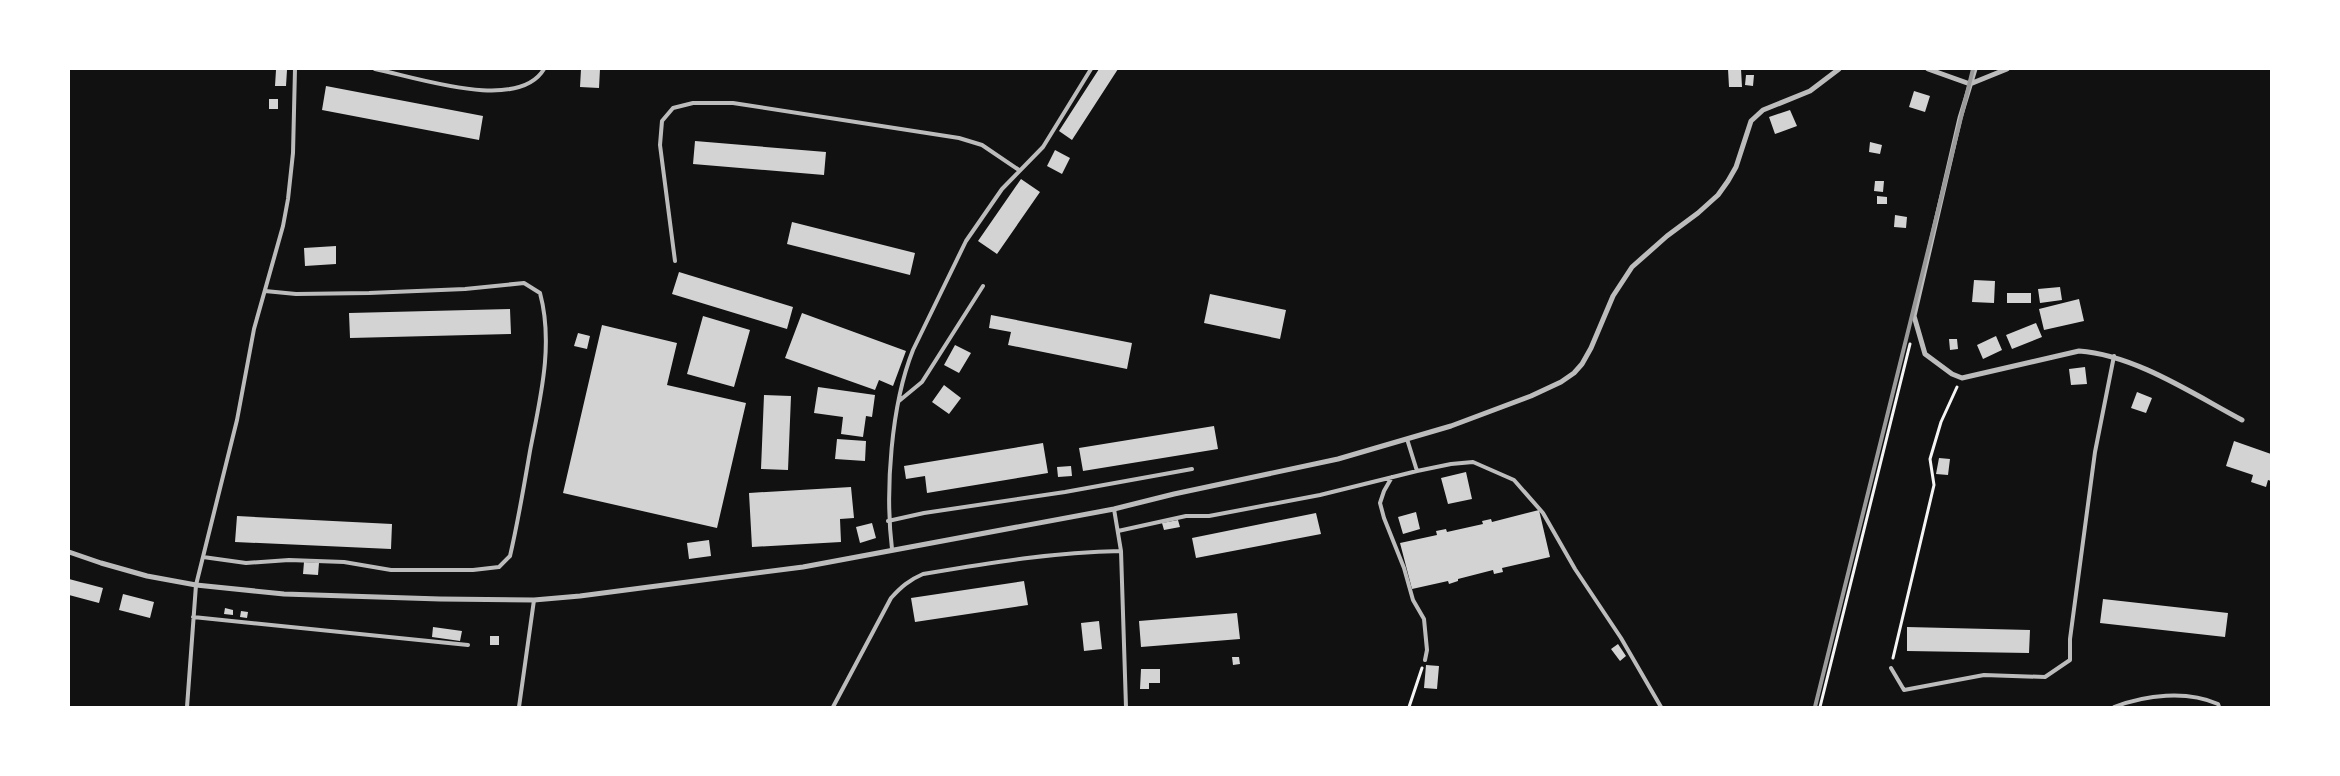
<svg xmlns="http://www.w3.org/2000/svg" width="2340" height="776" viewBox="0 0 2340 776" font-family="Manrope,sans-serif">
  <rect width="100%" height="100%" fill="#111"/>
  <!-- building -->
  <path fill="#d3d3d3" d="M581 69H600L599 88 580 87Z
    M1099 69H1118L1072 140 1059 131Z
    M1728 69H1741L1742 87H1729Z
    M276 70H287L286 86H275Z
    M1746 75H1754L1753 86 1745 85Z
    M326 86 483 116 479 140 322 110Z
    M1914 91 1930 96 1925 112 1909 107Z
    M269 99H278V109H269Z
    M1790 110 1797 126 1775 134 1769 117Z
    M695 141 826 152 824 175 693 164Z
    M1870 142 1882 145 1880 154 1869 152Z
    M1055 150 1070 158 1062 174 1047 166Z
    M1021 179 1040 192 997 254 978 241Z
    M1875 181H1884L1883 192 1874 191Z
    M1877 196 1887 197V204H1877Z
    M1895 215 1907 217 1906 228 1894 227Z
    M792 222 915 253 910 275 787 244Z
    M336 246V264L305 266 304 248Z
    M679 272 793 307 787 329 672 294Z
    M1974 280 1995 281 1994 303 1972 302Z
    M2060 287 2062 300 2040 303 2038 289Z
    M2007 293H2031V303H2007Z
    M1210 294 1286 310 1280 339 1204 323Z
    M2079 299 2084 321 2044 330 2039 309Z
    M510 309 511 334 350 338 349 313Z
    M802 313 906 351 893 386 879 380 875 390 785 358Z
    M991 315 1132 343 1127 369 1008 345 1011 332 989 328Z
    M703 316 750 330 734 387 687 374Z
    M2036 323 2042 337 2012 349 2006 335Z
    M602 325 677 343 667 385 746 403 717 528 563 493Z
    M578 333 590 336 587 349 574 346Z
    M1996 336 2002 350 1983 359 1977 345Z
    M1949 339H1957L1958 349 1950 350Z
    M955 345 971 353 959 373 944 365Z
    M2085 367 2087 384 2071 385 2069 369Z
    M944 385 961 398 949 414 932 402Z
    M818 387 875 395 872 417 866 416 863 437 841 434 843 417 814 413Z
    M2137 392 2152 398 2146 413 2131 408Z
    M764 395 791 396 788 470 761 469Z
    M1214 426 1218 449 1083 471 1079 448Z
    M837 439 866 441 865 461 835 459Z
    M2234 441 2271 454V481L2268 480 2266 487 2251 482 2253 475 2226 466Z
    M1043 443 1048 473 927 493 925 476 906 479 904 466Z
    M1939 458 1950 459 1948 475 1936 474Z
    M1071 466 1072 476 1058 477 1057 467Z
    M1466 472 1472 499 1448 504 1441 478Z
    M851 487 854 518 840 519 841 542 752 547 749 493Z
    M1539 510 1550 557 1502 568 1503 572 1494 574 1493 570 1458 579V581L1449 584 1448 581 1412 589 1400 543 1437 535 1436 531 1446 529 1447 532 1483 524 1482 521 1491 519 1492 522Z
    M1416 512 1420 529 1403 534 1398 517Z
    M1316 513 1321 534 1196 558 1192 538Z
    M237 516 392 524 391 549 235 542Z
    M1178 520 1180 527 1164 530 1162 523Z
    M872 523 876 538 860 543 856 527Z
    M709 540 711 556 689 559 687 543Z
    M304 562 319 563 318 575 303 574Z
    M69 579 103 588 99 603 69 595Z
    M1024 581 1028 605 915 622 911 598Z
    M123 594 154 602 150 618 119 610Z
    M2103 599 2228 613 2225 637 2100 623Z
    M225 608 233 610V615L224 614Z
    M241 611 248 612 247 618 240 617Z
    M1237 613 1240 639 1141 647 1139 621Z
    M1099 621 1102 649 1084 651 1081 623Z
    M433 627 462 631 460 641 432 637Z
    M1907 627 2030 630 2029 653 1907 651Z
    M490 636H499V645H490Z
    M1618 644 1626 656 1620 661 1611 649Z
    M1232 657H1239L1240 664 1233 665Z
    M1426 665 1439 666 1437 689 1424 688Z
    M1141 669H1160V683H1149V689H1140Z"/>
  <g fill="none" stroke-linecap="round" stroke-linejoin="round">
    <!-- path -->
    <path stroke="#f5f5f5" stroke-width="3" d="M1893 658 1934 485 1930 459 1941 422 1957 387
      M1409 707 1422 668
      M1820 707 1910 344"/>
    <!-- service -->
    <path stroke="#bcbcbc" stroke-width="4" d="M375 69C416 77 518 113 544 69
      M675 261 660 145 662 121 673 108 693 103H733L959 138 982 145 1019 170
      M899 401 922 382 983 286
      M1407 439 1417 471 1451 464 1473 462 1514 480 1543 513 1575 569 1621 638 1661 707
      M1392 477 1384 491 1380 503 1384 518 1404 568 1413 600 1424 619 1427 650 1425 660
      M1114 509 1121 551 1126 707
      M888 521 924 513 1065 492 1192 469
      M1118 531 1186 516H1209L1320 495 1417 471
      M892 549C885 491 891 405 913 350L966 241 1002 189 1043 147 1091 69
      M203 557 246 563 289 560 344 562 391 570H473L499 567 510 556C518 522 524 486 530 451 540 399 554 345 540 293L524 283 465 289 369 293 296 294 265 291
      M193 617 468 645
      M1891 668 1904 690 1984 675 2045 677 2070 660V639L2095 452 2114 356
      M187 707 196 585 237 420 254 329 283 226 288 199 293 153 295 69
      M519 707 534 600
      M833 707 891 598C901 587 909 580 923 574 989 563 1054 552 1121 551
      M2114 707C2146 695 2186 690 2218 704L2219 707"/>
    <!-- minor -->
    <path stroke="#bcbcbc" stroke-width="5" d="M1928 69 1970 84 2007 69
      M1975 69 1960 118 1914 316 1925 354 1952 374 1962 378 2079 351C2135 355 2193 394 2242 420
      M69 552 101 563 147 576 196 585 284 594 440 599 534 600 580 596 803 567 1114 509 1174 494 1338 459 1451 426 1531 396 1561 382 1574 373 1582 364 1591 348 1613 296 1632 267 1667 236 1698 213 1718 195 1728 181 1736 167 1751 121 1763 110 1810 91 1839 69"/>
    <!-- rail -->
    <path stroke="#9a9a9a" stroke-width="4" d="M1815 707 1973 69"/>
  </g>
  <!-- border -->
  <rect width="2340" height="776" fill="none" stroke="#ffffff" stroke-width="140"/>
</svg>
